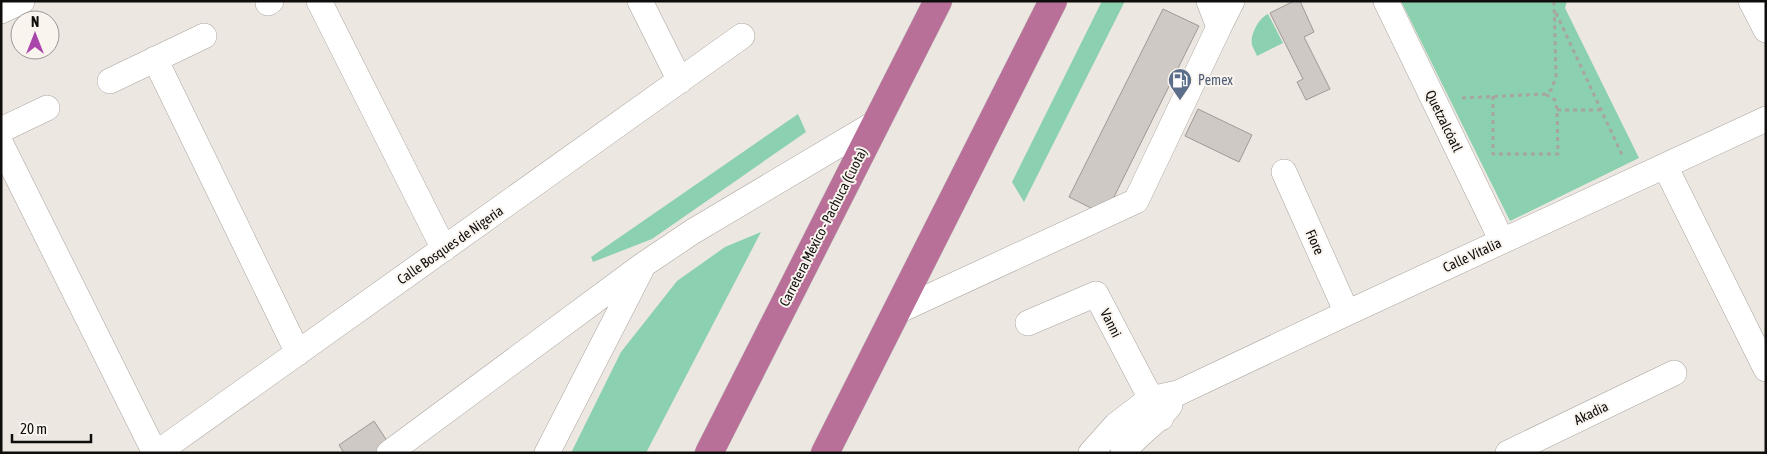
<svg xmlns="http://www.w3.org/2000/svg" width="1767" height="454" viewBox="0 0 1767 454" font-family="'Asap Condensed',sans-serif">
  <rect width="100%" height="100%" fill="#ede7e1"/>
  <!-- green -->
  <path fill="#8bd1af" d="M1102 1H1125L1024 202 1012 182Z
    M1401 1H1567L1565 8 1639 158 1510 221Z
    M1268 14 1283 43 1257 56C1256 53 1253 48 1252 45 1250 34 1259 18 1268 14Z
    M798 114 806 132 652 239 593 262 591 257Z
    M761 232 646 453H571L621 352 677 281 725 247Z"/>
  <!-- building -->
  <path fill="#cec9c4" stroke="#9f9994" d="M1294 1H1300L1314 32 1304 37 1330 89 1306 100 1297 82 1303 79 1270 13Z
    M1163 9 1199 26 1105 215 1069 197Z
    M1198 109 1252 135 1239 162 1185 136Z
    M374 421 395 453H344L339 445Z"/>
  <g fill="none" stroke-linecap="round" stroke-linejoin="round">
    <!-- minor casing -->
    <g stroke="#aba5a0" stroke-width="26">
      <path id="minor" d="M319 1 444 249
        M640 1 680 81
        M1386 1 1502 241
        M1751 1 1766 30
        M268 3 271 1
        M1 11 22 1
        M1219 27 1232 1
        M155 59 298 353
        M110 81 204 36
        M1 130 47 108
        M1 144 155 453
        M1665 166 1766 369
        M1284 172 1347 313
        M896 312 1136 201 1219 27 1209 1
        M1028 323 1096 294 1161 418
        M157 453 742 36
        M389 453 643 265 692 232 877 122
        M547 453 641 270
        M1091 453 1116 425 1150 399 1178 393 1347 313 1766 119
        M1123 453C1136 435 1156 424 1170 405
        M1508 453 1674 373"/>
    </g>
    <!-- highway casing -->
    <g stroke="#c5c5c5" stroke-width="29">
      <path id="highway" d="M709 453 938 1
        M825 453 1053 1"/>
    </g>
    <!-- path -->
    <path stroke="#a8a49f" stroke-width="3" stroke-dasharray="4 4" stroke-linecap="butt" d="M1556 13 1623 157
      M1493 96V154H1558L1557 110 1555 100 1545 94
      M1462 98 1545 94 1552 89 1556 76 1554 1
      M1557 110H1601"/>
    <!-- minor -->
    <use href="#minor" stroke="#fff" stroke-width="25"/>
    <!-- highway -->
    <use href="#highway" stroke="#b97098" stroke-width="28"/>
  </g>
  <!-- icons -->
  <defs>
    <g id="fuel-pin" transform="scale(1.25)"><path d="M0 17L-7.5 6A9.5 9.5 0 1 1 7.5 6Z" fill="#5c6f8a" stroke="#faf4ef"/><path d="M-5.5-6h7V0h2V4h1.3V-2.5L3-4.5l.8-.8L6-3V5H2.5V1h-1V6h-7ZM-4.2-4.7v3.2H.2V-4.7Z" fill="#fff"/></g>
  </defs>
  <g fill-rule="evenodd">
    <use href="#fuel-pin" x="1180" y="80"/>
  </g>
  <g text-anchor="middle" stroke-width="4" stroke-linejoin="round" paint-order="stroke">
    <!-- service labels -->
    <g font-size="14" fill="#4e5e75" stroke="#faf4ef" text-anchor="start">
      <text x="1198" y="85">Pemex</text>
    </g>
    <!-- street labels -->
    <g font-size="14" fill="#0f0e0c" stroke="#faf4ef">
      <text transform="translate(1444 121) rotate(64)" y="5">Quetzalcóatl</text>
      <text transform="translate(823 227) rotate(-63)" y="5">Carretera México - Pachuca (Cuota)</text>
      <text transform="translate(1315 242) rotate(66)" y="5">Fiore</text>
      <text transform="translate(450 245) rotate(-35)" y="5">Calle Bosques de Nigeria</text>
      <text transform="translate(1472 255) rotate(-25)" y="5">Calle Vitalia</text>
      <text transform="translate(1111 323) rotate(63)" y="5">Vanni</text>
      <text transform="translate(1591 413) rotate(-26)" y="5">Akadia</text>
    </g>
  </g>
  <!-- border -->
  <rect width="1767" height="454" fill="none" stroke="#0f0e0c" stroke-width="5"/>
  <!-- north arrow -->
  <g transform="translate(35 35)"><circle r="24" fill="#faf4ef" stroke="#9c9894"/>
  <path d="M0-4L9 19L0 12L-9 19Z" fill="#aa46ab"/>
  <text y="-8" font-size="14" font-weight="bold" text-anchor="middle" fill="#0f0e0c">N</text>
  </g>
  <!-- scale -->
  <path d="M12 434v8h79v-8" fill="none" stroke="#0f0e0c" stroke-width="2.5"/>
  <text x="20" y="434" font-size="15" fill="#0f0e0c" stroke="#faf4ef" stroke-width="4" paint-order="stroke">20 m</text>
</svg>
